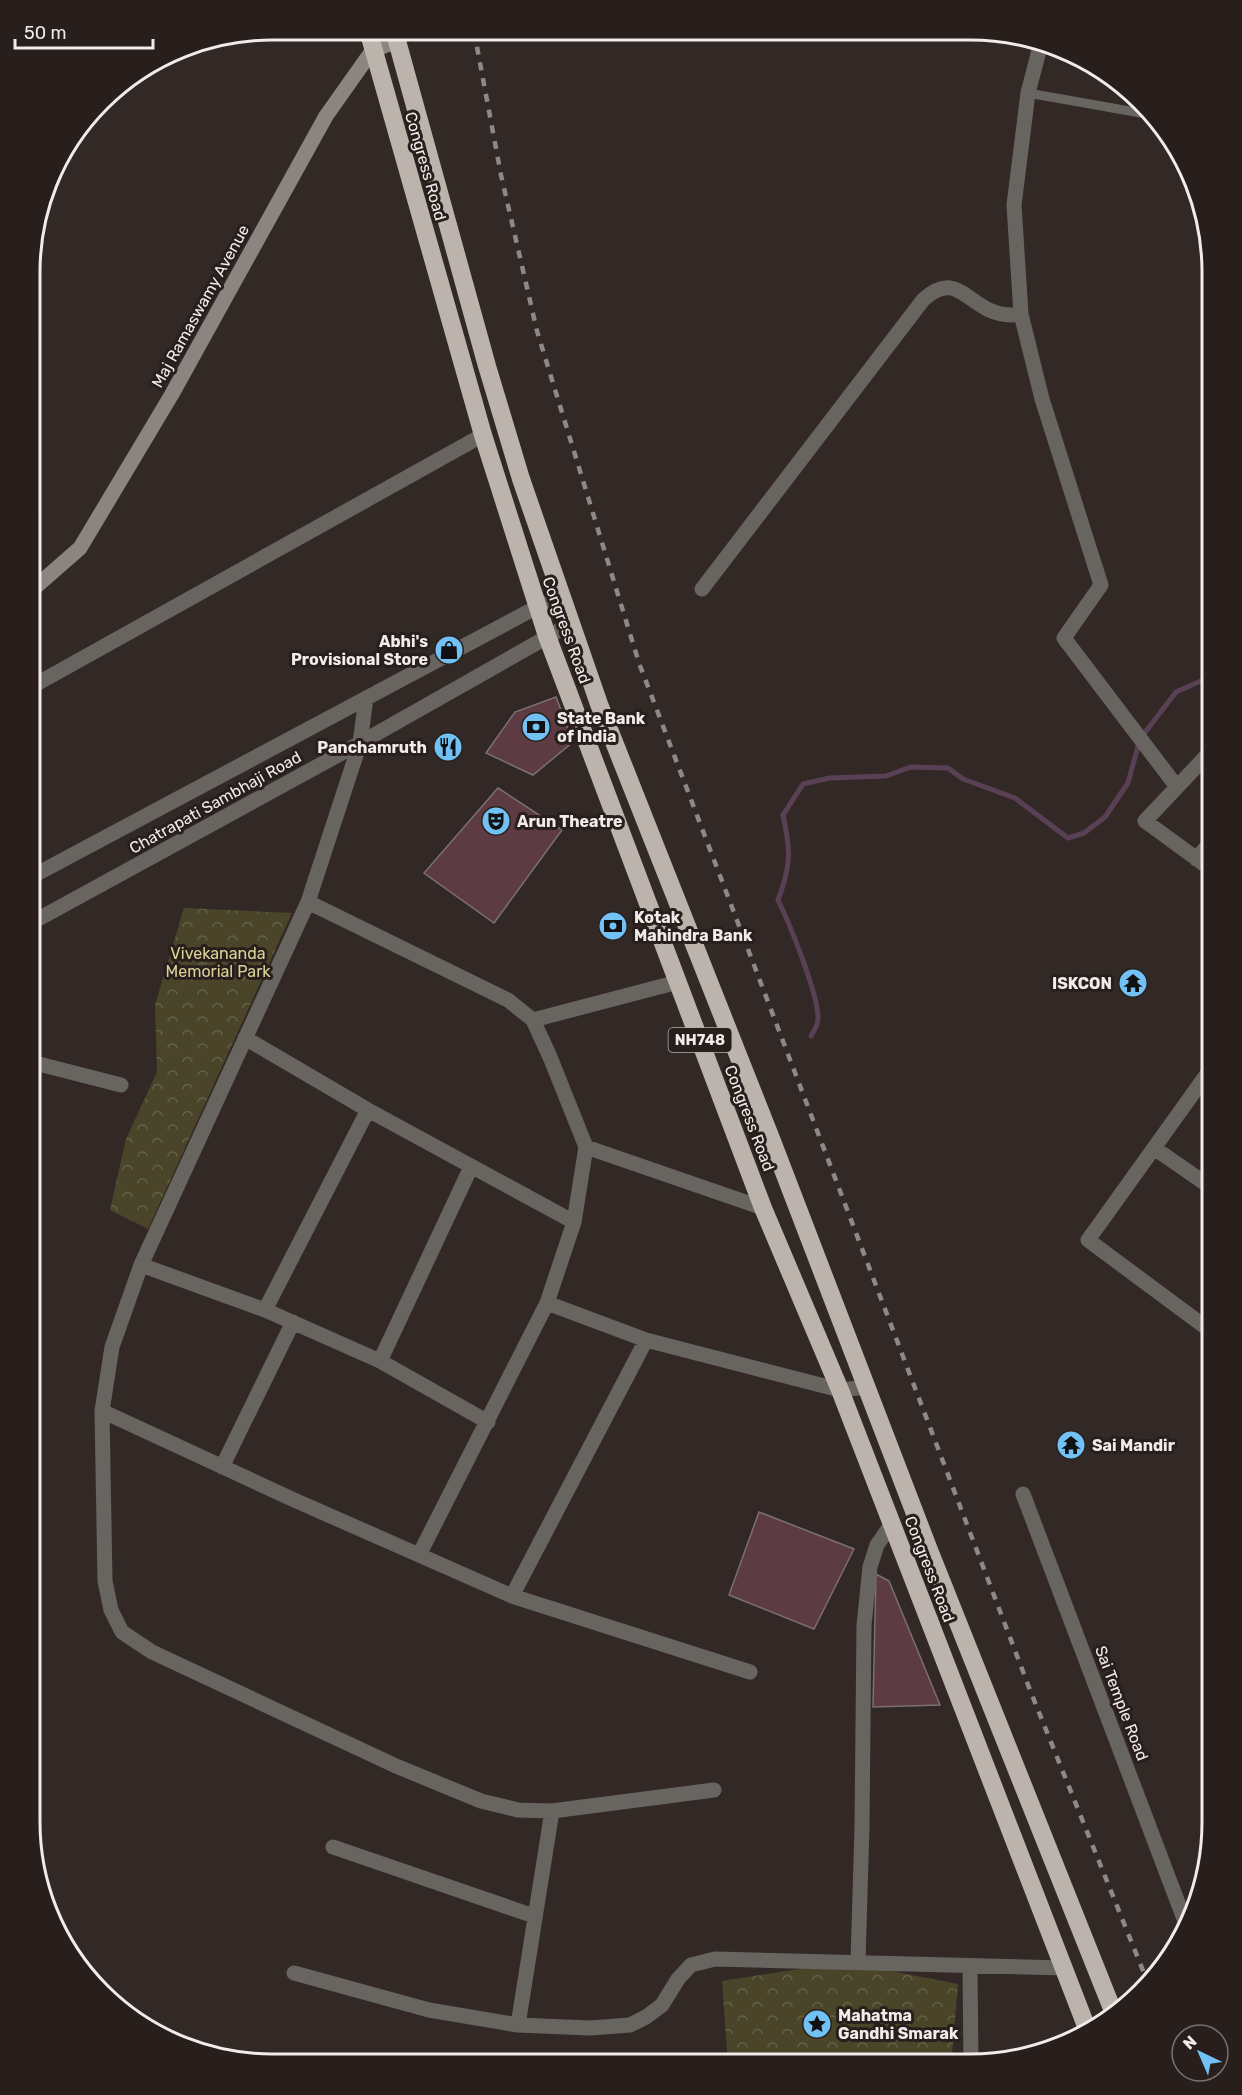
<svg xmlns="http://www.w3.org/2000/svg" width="1242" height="2095" viewBox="0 0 1242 2095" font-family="Rubik,sans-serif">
  <defs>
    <pattern id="forest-crowns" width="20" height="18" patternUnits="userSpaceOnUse" patternTransform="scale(1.5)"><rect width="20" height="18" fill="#4a4529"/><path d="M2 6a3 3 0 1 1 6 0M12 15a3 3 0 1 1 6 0" fill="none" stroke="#656048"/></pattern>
  </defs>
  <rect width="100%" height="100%" fill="#322926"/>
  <!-- forest -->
  <path fill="url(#forest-crowns)" d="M184 908 292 913 148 1229 110 1210 126 1139 157 1072 155 1005Z
    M846 1962 958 1984 951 2065 728 2064 722 1981Z"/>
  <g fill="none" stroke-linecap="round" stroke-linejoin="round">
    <!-- stream -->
    <path stroke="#5a4055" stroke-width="5" d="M811 1036C814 1031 818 1025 818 1019 819 996 789 922 778 900 791 866 791 851 783 815L803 784 830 778 886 776 911 767 948 768 963 779 1015 798 1068 838 1084 833 1105 817 1128 783 1140 739 1176 692 1203 680 1212 662"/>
  </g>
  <!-- building -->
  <path fill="#5c3b42" stroke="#7b7072" stroke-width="1.5" d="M556 697 573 742 533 775 486 753 515 712Z
    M498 788 562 830 494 923 424 873Z
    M759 1512 854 1549 814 1629 729 1595Z
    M876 1574 889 1581 940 1705 873 1707Z"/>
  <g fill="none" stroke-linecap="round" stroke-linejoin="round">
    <!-- lane -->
    <path stroke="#686561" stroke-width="9" d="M1028 93 1152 115"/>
    <!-- street -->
    <path stroke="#686561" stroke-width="15" d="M1041 43 1028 93 1014 205 1021 314 1042 399 1101 585 1064 638 1177 787
      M702 589 923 300C952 273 963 297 989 310 1000 315 1010 316 1021 314
      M31 687 483 435
      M366 698 360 743 308 902 508 1000 533 1020 550 1057 586 1147 574 1222 547 1303 419 1555
      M1196 859 1212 841
      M1212 870 1145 821 1212 750
      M31 877 537 607 563 596
      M308 902 141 1265 112 1347 102 1411 105 1581 111 1610 122 1632 152 1652 396 1766 481 1801 518 1810 552 1811 714 1790
      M31 923 360 743 572 623
      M533 1020 678 982
      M245 1038 368 1110 574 1222
      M31 1062 121 1085
      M586 1147 763 1208
      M1154 1148 1212 1188
      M141 1265 265 1310 380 1361 488 1422
      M547 1303 646 1340 840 1390 867 1387
      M265 1310 368 1110
      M1212 1332 1088 1240 1212 1067
      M380 1361 471 1167
      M102 1411 292 1499 512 1596 646 1340
      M222 1467 293 1322
      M1023 1494 1186 1924
      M512 1596 750 1672
      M333 1847 534 1916
      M858 1961 862 1827 864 1625 870 1567 877 1545 891 1525
      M970 1967 971 2065
      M294 1973 429 2010 518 2025 590 2028 630 2025 646 2017 662 2005 678 1979 691 1965 715 1959 1065 1968
      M518 2025 552 1811"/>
    <!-- secondary -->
    <path stroke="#8a8580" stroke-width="15" d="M32 590 80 548 172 394 326 116 372 51 396 41"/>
    <!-- highway -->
    <path stroke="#bcb4ac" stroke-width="18" d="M368 30 483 435 547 636 763 1208 840 1390 1088 2031
      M394 30 487 366 521 479 599 704 772 1141 929 1550 1115 2016"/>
    <!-- rail -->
    <path stroke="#908886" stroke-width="4.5" stroke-dasharray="8 8" stroke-linecap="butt" d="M474 31 501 175 537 331 639 663 1030 1690 1148 1983"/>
  </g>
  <!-- icons -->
  <defs>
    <g id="shop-disc" transform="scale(1.5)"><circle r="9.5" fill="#72c1f5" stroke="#281f1d"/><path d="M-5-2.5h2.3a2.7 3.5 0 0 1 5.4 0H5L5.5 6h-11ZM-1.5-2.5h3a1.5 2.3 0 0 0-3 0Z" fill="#111"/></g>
    <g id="bank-disc" transform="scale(1.5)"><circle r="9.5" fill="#72c1f5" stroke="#281f1d"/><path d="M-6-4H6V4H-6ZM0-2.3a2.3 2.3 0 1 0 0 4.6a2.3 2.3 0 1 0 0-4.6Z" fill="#111"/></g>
    <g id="restaurant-disc" transform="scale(1.5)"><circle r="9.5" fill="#72c1f5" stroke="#281f1d"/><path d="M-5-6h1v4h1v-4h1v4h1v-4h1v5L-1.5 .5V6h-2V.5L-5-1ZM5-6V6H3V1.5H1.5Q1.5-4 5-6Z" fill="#111"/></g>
    <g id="theatre-disc" transform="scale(1.5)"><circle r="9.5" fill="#72c1f5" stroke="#281f1d"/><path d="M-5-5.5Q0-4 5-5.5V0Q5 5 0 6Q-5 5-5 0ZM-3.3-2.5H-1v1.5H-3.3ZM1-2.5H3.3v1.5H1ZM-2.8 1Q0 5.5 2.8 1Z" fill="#111"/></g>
    <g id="temple-disc" transform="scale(1.5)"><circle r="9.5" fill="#72c1f5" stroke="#281f1d"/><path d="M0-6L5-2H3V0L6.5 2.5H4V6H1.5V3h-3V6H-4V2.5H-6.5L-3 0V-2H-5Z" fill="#111"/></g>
    <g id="sight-disc" transform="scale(1.5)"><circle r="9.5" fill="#72c1f5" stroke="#281f1d"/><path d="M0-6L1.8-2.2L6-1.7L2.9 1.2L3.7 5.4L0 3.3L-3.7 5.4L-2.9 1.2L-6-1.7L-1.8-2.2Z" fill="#111"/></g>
  </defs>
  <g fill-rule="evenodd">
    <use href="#shop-disc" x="449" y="650"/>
    <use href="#bank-disc" x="536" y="727"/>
    <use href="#restaurant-disc" x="448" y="747"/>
    <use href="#theatre-disc" x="496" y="821"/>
    <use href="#bank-disc" x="613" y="926"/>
    <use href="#temple-disc" x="1133" y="983"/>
    <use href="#temple-disc" x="1071" y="1445"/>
    <use href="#sight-disc" x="817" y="2024"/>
  </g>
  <g text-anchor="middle" stroke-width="6" stroke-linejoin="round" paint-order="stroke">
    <!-- shield labels -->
    <rect fill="#281f1d" stroke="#b5aeac" stroke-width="1.5" x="668.5" y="1028" width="63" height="24" rx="4.5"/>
    <g font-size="15" font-weight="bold" fill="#f1ebe9">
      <text x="700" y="1045">NH748</text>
    </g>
    <!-- street labels -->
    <g font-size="16" fill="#f1ebe9" stroke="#281f1d">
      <text transform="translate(426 166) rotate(74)" y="6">Congress Road</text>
      <text transform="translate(200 306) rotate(-61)" y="6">Maj Ramaswamy Avenue</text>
      <text transform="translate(567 630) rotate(70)" y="6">Congress Road</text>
      <text transform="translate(215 802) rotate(-29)" y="6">Chatrapati Sambhaji Road</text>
      <text transform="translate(750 1118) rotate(69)" y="6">Congress Road</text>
      <text transform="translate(930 1569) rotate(69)" y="6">Congress Road</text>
      <text transform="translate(1122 1703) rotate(69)" y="6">Sai Temple Road</text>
    </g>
    <!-- poi labels -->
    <g font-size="16" font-weight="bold" fill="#f1ebe9" stroke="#281f1d" text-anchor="start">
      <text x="428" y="647" text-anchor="end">Abhi's<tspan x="428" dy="18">Provisional Store</tspan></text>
      <text x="557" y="724">State Bank<tspan x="557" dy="18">of India</tspan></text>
      <text x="427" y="753" text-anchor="end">Panchamruth</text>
      <text x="517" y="827">Arun Theatre</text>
      <text x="634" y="923">Kotak<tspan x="634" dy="18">Mahindra Bank</tspan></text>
      <text x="1112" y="989" text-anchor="end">ISKCON</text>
      <text x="1092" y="1451">Sai Mandir</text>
      <text x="838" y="2021">Mahatma<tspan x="838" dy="18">Gandhi Smarak</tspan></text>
    </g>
    <!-- park labels -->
    <g font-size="16" fill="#ddd296" stroke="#281f1d">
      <text x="218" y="959">Vivekananda<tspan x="218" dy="18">Memorial Park</tspan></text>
    </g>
  </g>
  <!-- crop -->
  <path d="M0 0H1242V2095H0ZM272 40H970A232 232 0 0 1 1202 272V1822A232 232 0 0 1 970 2054H272A232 232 0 0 1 40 1822V272A232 232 0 0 1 272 40Z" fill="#281f1d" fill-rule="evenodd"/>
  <path fill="none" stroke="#f1ebe9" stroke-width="3" d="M272 40H970A232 232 0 0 1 1202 272V1822A232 232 0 0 1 970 2054H272A232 232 0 0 1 40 1822V272A232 232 0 0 1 272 40Z"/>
  <!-- north arrow -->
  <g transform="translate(1200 2053) rotate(316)"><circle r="28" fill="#281f1d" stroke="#78716f" stroke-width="1.5"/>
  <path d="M0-4.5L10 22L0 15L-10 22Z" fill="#72c1f5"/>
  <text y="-9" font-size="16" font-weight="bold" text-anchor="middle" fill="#f1ebe9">N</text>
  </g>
  <!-- scale -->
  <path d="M15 39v9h138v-9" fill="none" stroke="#f1ebe9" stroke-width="3"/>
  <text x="24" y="39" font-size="18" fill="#f1ebe9" stroke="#281f1d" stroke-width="4.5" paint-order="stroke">50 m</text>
</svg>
